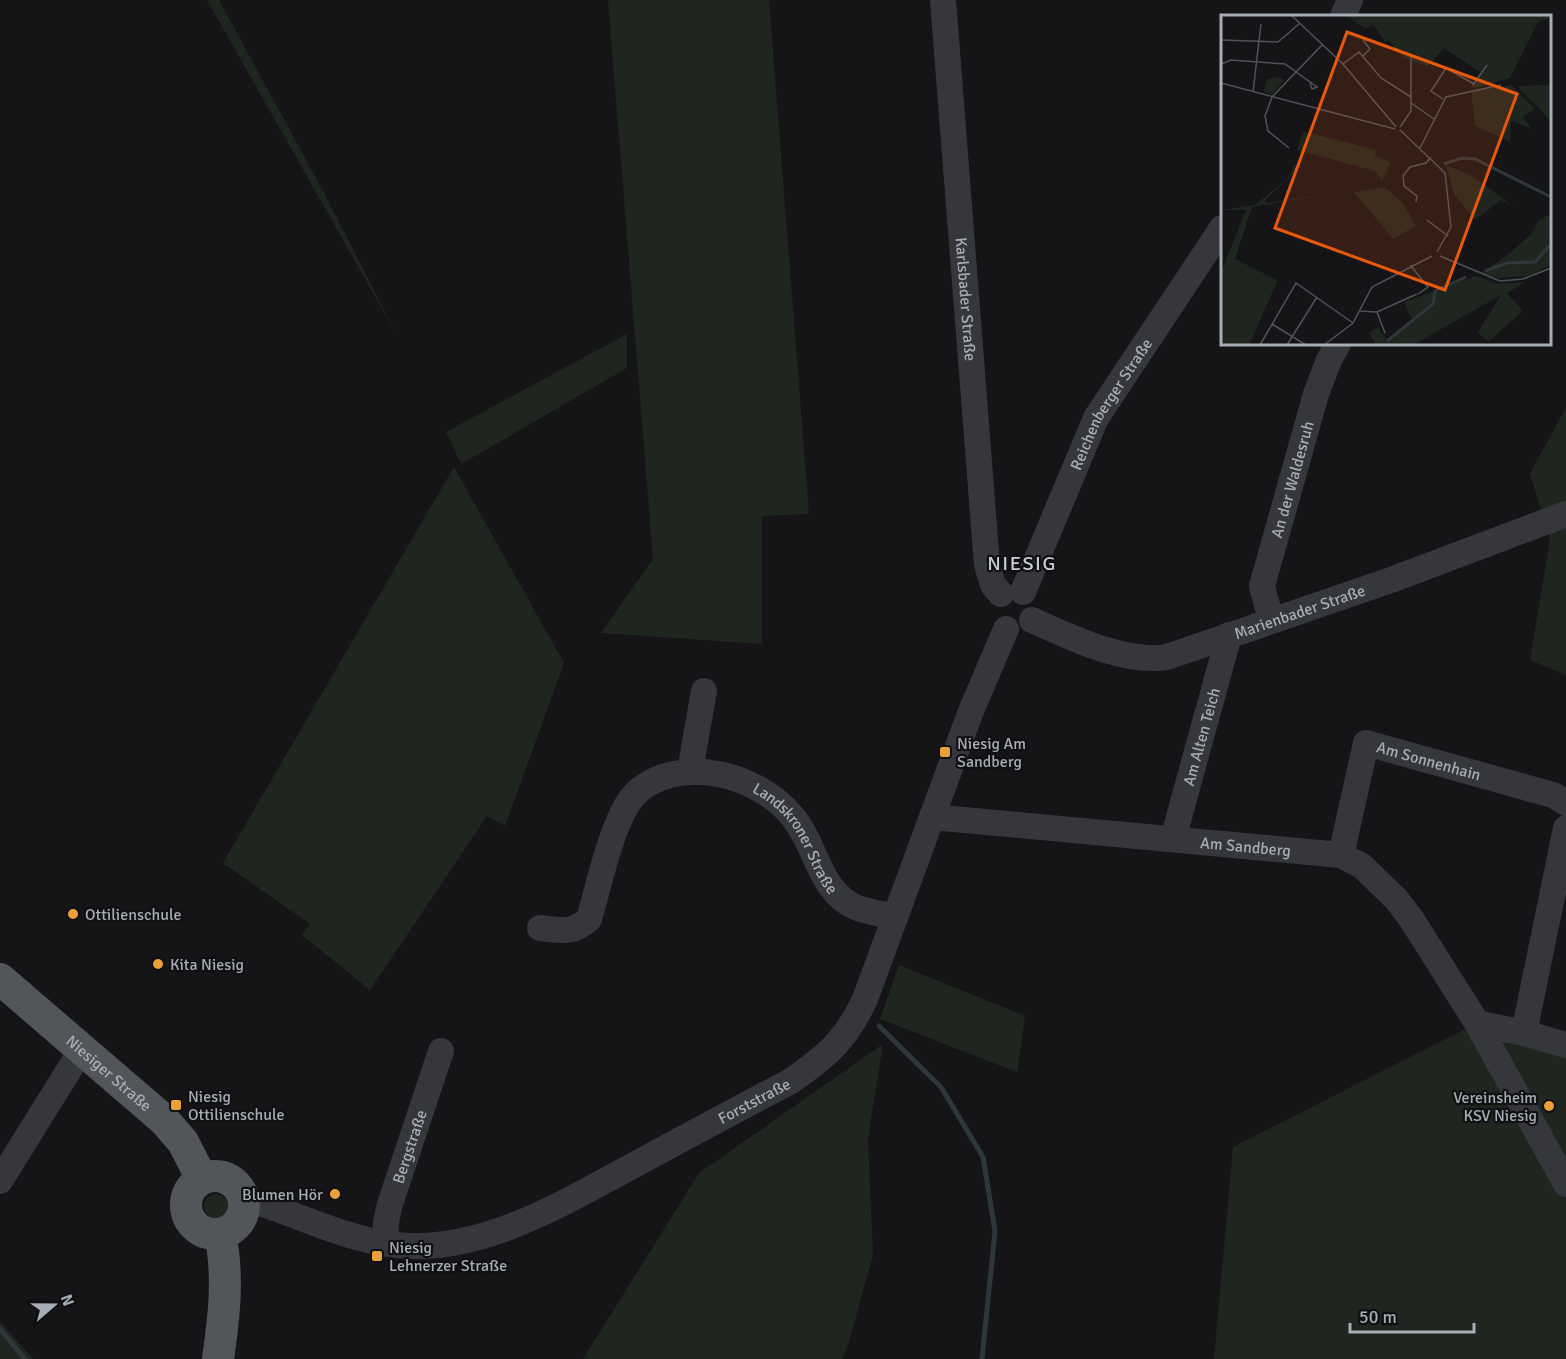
<svg xmlns="http://www.w3.org/2000/svg" width="1566" height="1359" viewBox="0 0 1566 1359" font-family="Signika,sans-serif">
  <rect width="100%" height="100%" fill="#151517"/>
  <!-- green -->
  <path fill="#1f2620" d="M207 0H219L322 189 398 337Z
    M608 0H769L809 514 762 516V644L601 633 653 559Z
    M627 334V368L461 464 446 432Z
    M1566 407V675L1530 660 1550 539 1530 474Z
    M454 467 564 663 505 826 487 816 370 990 302 935 310 924 223 863Z
    M899 965 1025 1016 1017 1072 880 1019Z
    M1493 1019 1566 1036V1163L1496 1050Z
    M1467 1028 1566 1194V1359H1214L1233 1147Z
    M883 1044 868 1138 873 1255 849 1342 842 1359H583L699 1173Z
    M204 1206a12 12 0 1 1 24 0a12 12 0 1 1-24 0Z
    M0 1321 33 1359H0Z"/>
  <g fill="none" stroke-linecap="round" stroke-linejoin="round">
    <!-- stream -->
    <path stroke="#2e373c" stroke-width="5" d="M879 1026 941 1087 983 1157 995 1231 982 1359
      M0 1329 25 1359"/>
    <!-- minor -->
    <g stroke="#36373c" stroke-width="26">
      <path id="s1" d="M943 0 987 565 993 585 1001 594"/>
      <path d="M1343 16 1350 0"/>
      <path id="s2" d="M1023 592 1096 418 1222 228"/>
      <path id="s3" d="M1032 620C1070 637 1125 664 1167 657L1391 580 1566 514"/>
      <path id="s4" d="M1271 620 1262 586 1316 394 1329 360 1338 344"/>
      <path d="M690 771 704 691"/>
      <path id="s5" d="M932 817 1341 855 1362 866 1397 900 1412 920 1477 1023 1566 1184"/>
      <path id="s6" d="M1173 839 1229 635"/>
      <path id="s7" d="M1341 855 1366 743 1553 795 1566 803"/>
      <path id="s8" d="M540 928C560 930 573 934 589 919 599 885 610 832 628 803 647 774 687 768 718 774 745 779 774 794 792 816 817 845 818 890 855 907 867 912 883 914 895 917"/>
      <path d="M1477 1023 1524 1033 1566 1045"/>
      <path d="M1524 1033 1566 828"/>
      <path d="M0 1181 82 1049"/>
      <path id="s9" d="M244 1202 260 1203C308 1219 357 1244 409 1246 491 1249 568 1200 638 1163 689 1135 740 1108 791 1081 827 1056 846 1040 865 999L971 711 1006 629"/>
      <path id="s10" d="M385 1243 386 1222 390 1204 441 1051"/>
    </g>
    <!-- major -->
    <g stroke="#52555a" stroke-width="32">
      <path id="s11" d="M0 979 164 1120 183 1142 202 1179"/>
      <circle cx="215" cy="1205" r="29"/>
      <path d="M218 1359C224 1317 229 1276 220 1234"/>
    </g>
  </g>
  <!-- markers -->
  <g fill="#eba038" stroke="#101012" stroke-width="2">
    <rect x="939" y="746" width="12" height="12" rx="3"/>
    <circle cx="73" cy="914" r="6"/>
    <circle cx="158" cy="964" r="6"/>
    <rect x="170" y="1099" width="12" height="12" rx="3"/>
    <circle cx="1549" cy="1106" r="6"/>
    <circle cx="335" cy="1194" r="6"/>
    <rect x="371" y="1250" width="12" height="12" rx="3"/>
  </g>
  <g text-anchor="middle" stroke-width="4.5" stroke-linejoin="round" paint-order="stroke">
    <!-- street labels -->
    <g font-size="16" fill="#a7adb6" stroke="#101012">
      <text dy="6" stroke="none"><textPath href="#s1" startOffset="300">Karlsbader Straße</textPath></text>
      <text dy="6" stroke="none"><textPath href="#s2" startOffset="208">Reichenberger Straße</textPath></text>
      <text dy="6" stroke="none"><textPath href="#s4" startOffset="146">An der Waldesruh</textPath></text>
      <text dy="6" stroke="none"><textPath href="#s3" startOffset="282">Marienbader Straße</textPath></text>
      <text dy="6" stroke="none"><textPath href="#s6" startOffset="106">Am Alten Teich</textPath></text>
      <text dy="6" stroke="none"><textPath href="#s7" startOffset="180">Am Sonnenhain</textPath></text>
      <text dy="6" stroke="none"><textPath href="#s8" startOffset="381">Landskroner Straße</textPath></text>
      <text dy="6" stroke="none"><textPath href="#s5" startOffset="315">Am Sandberg</textPath></text>
      <text dy="6" stroke="none"><textPath href="#s11" startOffset="144">Niesiger Straße</textPath></text>
      <text dy="6" stroke="none"><textPath href="#s9" startOffset="550">Forststraße</textPath></text>
      <text dy="6" stroke="none"><textPath href="#s10" startOffset="100">Bergstraße</textPath></text>
    </g>
    <!-- poi labels -->
    <g font-size="16" fill="#a7adb6" stroke="#101012" text-anchor="start">
      <text x="957" y="749">Niesig Am<tspan x="957" dy="18">Sandberg</tspan></text>
      <text x="85" y="920">Ottilienschule</text>
      <text x="170" y="970">Kita Niesig</text>
      <text x="188" y="1102">Niesig<tspan x="188" dy="18">Ottilienschule</tspan></text>
      <text x="1537" y="1103" text-anchor="end">Vereinsheim<tspan x="1537" dy="18">KSV Niesig</tspan></text>
      <text x="323" y="1200" text-anchor="end">Blumen Hör</text>
      <text x="389" y="1253">Niesig<tspan x="389" dy="18">Lehnerzer Straße</tspan></text>
    </g>
    <!-- quarter labels -->
    <g font-size="20" letter-spacing="1.5" fill="#c8ccd3" stroke="#101012">
      <text x="1022" y="570">NIESIG</text>
    </g>
  </g>
  <!-- overview -->
  <g transform="translate(1221 15)">
    <rect width="330" height="330" fill="#151517"/>
    <path d="M123 0H328V3L317 7 289 63 254 73 250 72 259 57 223 33 207 51 183 43 167 25 164 27 152 9 145 14ZM57 62 64 65 51 79 43 77 46 64ZM290 70 314 94 302 102 310 114 290 105 289 127 254 111 250 76ZM330 70V106L296 71ZM82 116 155 135 154 141 170 147 161 166 154 156 76 135ZM75 147 74 157 45 184V188L115 178 31 192 14 244 56 265 55 269 28 330H0V257L25 195H0L34 190 67 163ZM225 150 251 161 292 191 280 185 254 205 233 179ZM163 172 181 187 195 211 172 224 133 177ZM330 199V227L321 238 330 230V250L306 261 276 263 260 258 288 239 310 219 318 205ZM255 261 277 269 304 267 286 278 302 296 267 327 257 317 280 280 192 330H155L148 318 157 312 167 326 192 307 183 287Z" fill="#1f2620"/>
    <path fill="none" stroke="#2e373c" stroke-width="3" d="M223 149 241 143 254 144 330 182M264 256 286 248 314 247 330 229M166 326 212 289 214 276 245 262"/>
    <path fill="none" stroke="#4f5257" stroke-width="1.5" d="M70 0 122 49 175 112M0 25 57 27 79 8M142 25 149 34 142 41M0 49 10 45 64 49 96 72 91 74 89 68M122 49 138 37 160 63 190 82M0 68 174 114M252 70 266 50M32 77 40 9M222 84 210 76 225 53 253 69M190 88 213 104M179 112 190 96V40M179 115 224 158 230 212 216 237M68 133 47 116 44 101 51 82 101 30M199 133 225 82 280 70M195 187 196 181 183 171 182 161 189 152 205 148 210 142M206 205 227 221M219 241 279 266 302 264 330 253M189 250 207 272 197 279M0 293V321M139 296 156 297 196 279M156 297 164 318M51 309 85 330M39 330 75 268 132 308M66 330 96 282M103 330 132 308 151 272 211 241"/>
    <path fill="#e8590c" fill-opacity="0.15" stroke="#e8590c" stroke-width="3" d="M126 17 296 79 224 275 54 213Z"/>
    <rect width="330" height="330" fill="none" stroke="#a7adb6" stroke-width="3"/>
  </g>
  <!-- north arrow -->
  <g transform="translate(54 1305) rotate(70)" stroke="#101012" stroke-width="4.5" paint-order="stroke">
  <path d="M0-4.5L10 22L0 15L-10 22Z" fill="#a7adb6"/>
  <text y="-9" font-size="16" font-weight="bold" text-anchor="middle" fill="#a7adb6">N</text>
  </g>
  <!-- scale -->
  <path d="M1350 1323v9h124v-9" fill="none" stroke="#a7adb6" stroke-width="3"/>
  <text x="1359" y="1323" font-size="18" fill="#a7adb6" stroke="#101012" stroke-width="4.5" paint-order="stroke">50 m</text>
</svg>
